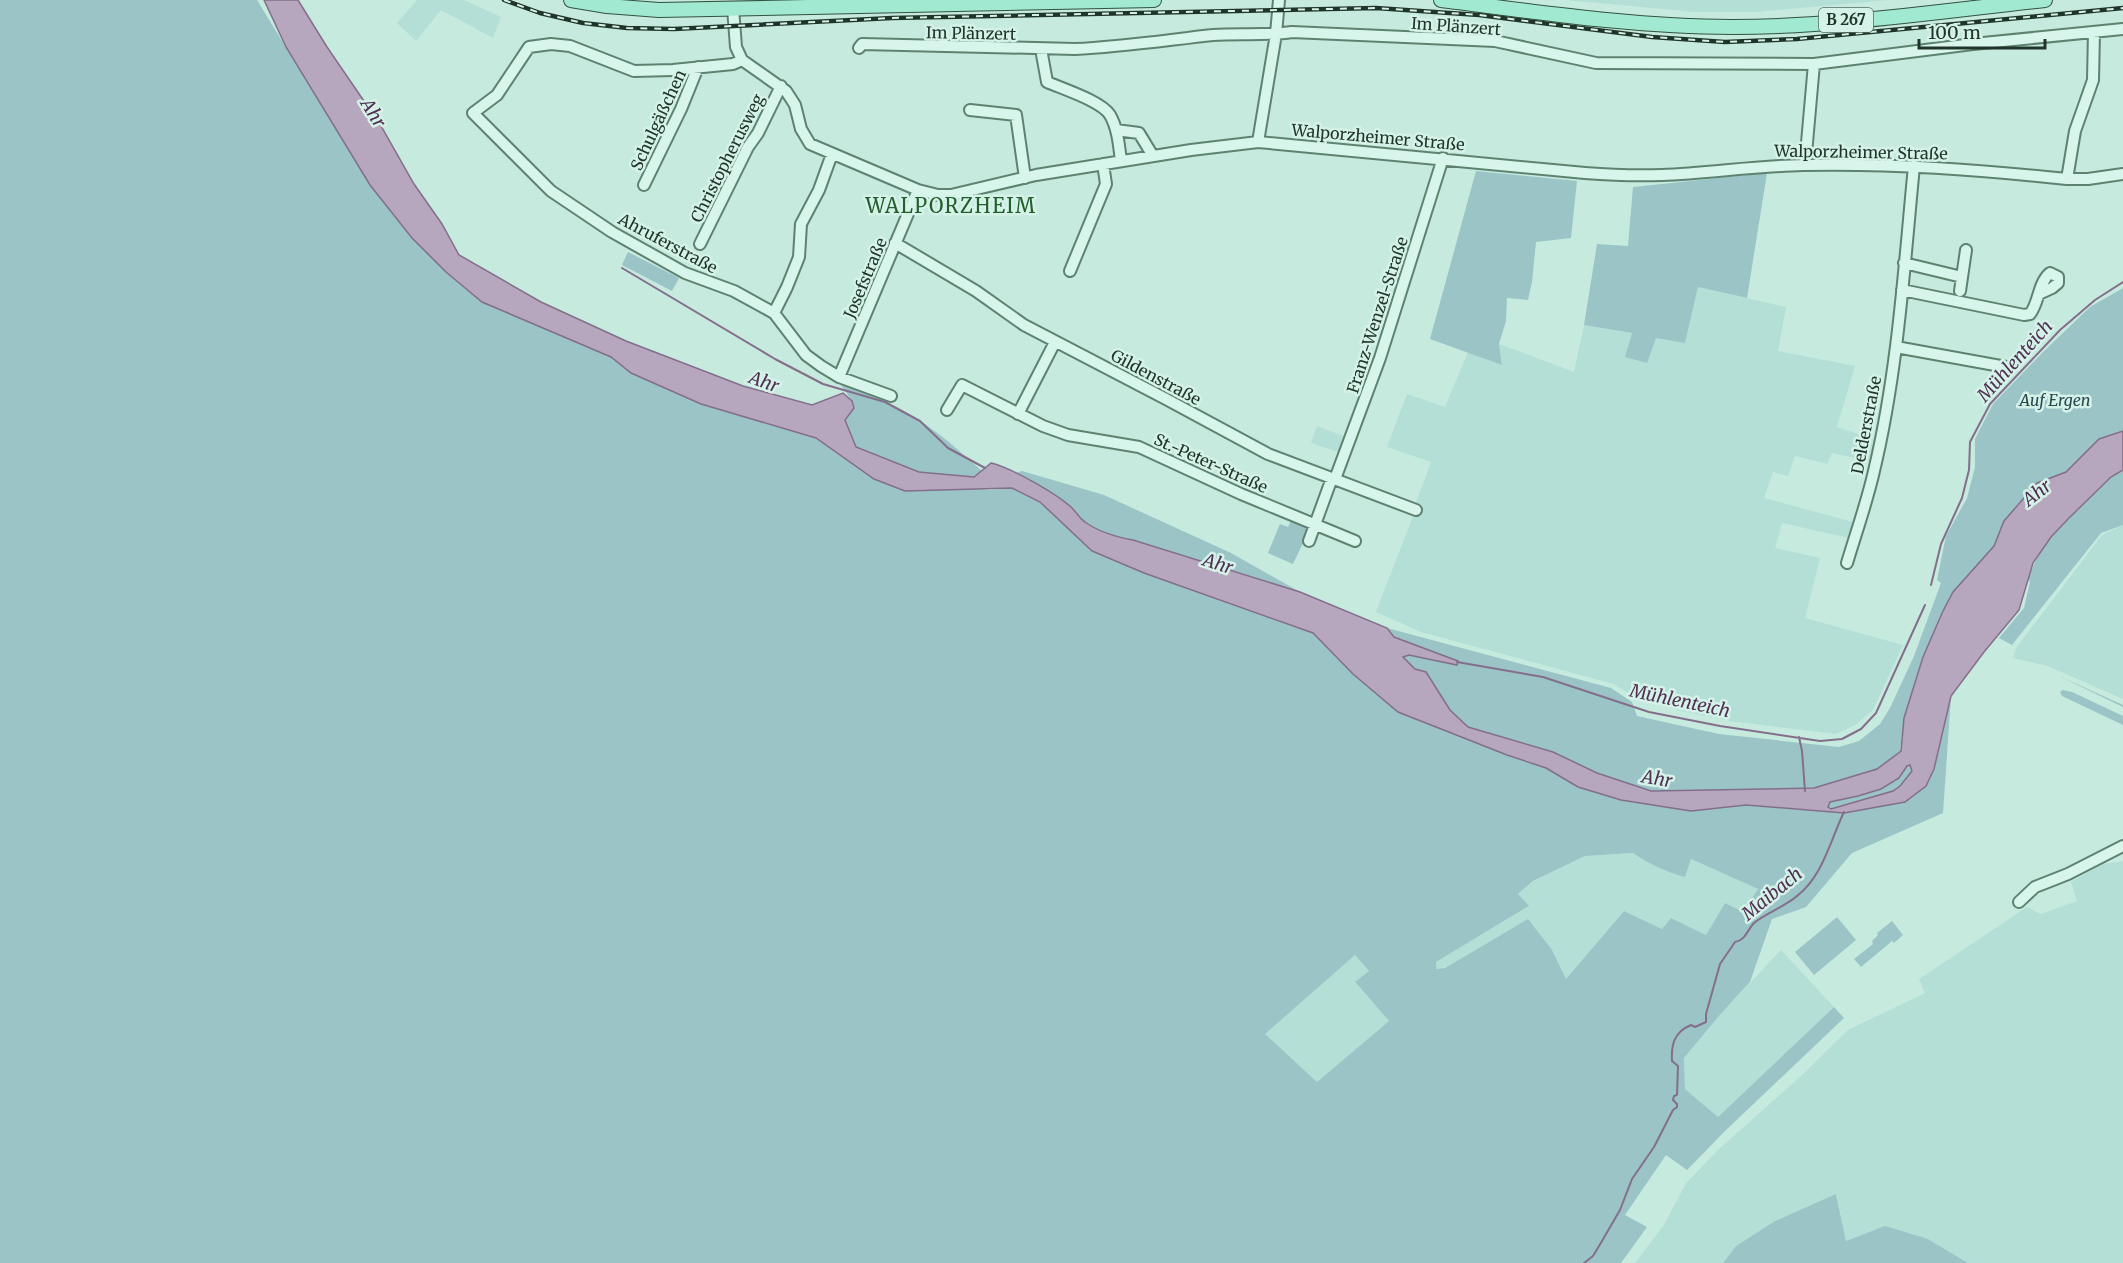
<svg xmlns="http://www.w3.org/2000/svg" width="2123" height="1263" viewBox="0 0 2123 1263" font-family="Merriweather,serif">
  <rect width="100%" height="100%" fill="#c6eade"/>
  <!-- farmland -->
  <path fill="#b4dfd6" d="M417 0H464L501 17 493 38 441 10 416 41 397 23Z
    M1566 0H1888L1756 12H1696Z
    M1698 287 1786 307 1778 351 1855 366 1837 427 1873 439 1869 461 1832 453 1827 464 1795 456 1788 476 1773 472 1764 498 1853 522 1849 538 1782 523 1775 548 1820 558 1805 618 1903 645 1873 710 1855 725 1836 734 1730 721 1678 710 1627 692 1614 684 1421 632 1376 612 1415 511V505L1431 462 1387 447 1407 394 1445 407 1468 352 1502 364 1499 344 1574 372 1584 325 1685 342Z
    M1317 426 1346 437 1341 453 1311 443Z
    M2123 525V699L2048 666 2013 658 2016 648 2102 535Z
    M1633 853 1644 860 1685 876 1691 859 1758 889 1743 913 1725 903 1706 935 1671 918 1662 929 1624 911 1566 979 1552 950 1436 969V962L1528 907 1518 894 1534 881 1585 856Z
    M2123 861V1263H1968L1928 1239 1846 1242 1837 1195 1775 1221 1736 1246 1723 1263H1635L1664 1225 1686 1183 1718 1150 1801 1076 1848 1030 1925 993 1919 979 2027 907 2041 914 2077 901 2071 882 2103 864Z
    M1781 950 1834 1007 1718 1117 1685 1089 1684 1058 1718 1017Z
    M1355 955 1369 971 1355 983 1389 1021 1317 1082 1264 1034Z"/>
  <!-- green -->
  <path fill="#9bc4c7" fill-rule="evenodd" d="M0 0H257L370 185 412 238 446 272 611 357 631 373 778 426 817 438 874 479 991 490 1012 488 1040 502 1092 552 1144 573 1313 633 1353 674 1398 712 1507 755 1546 768 1578 787 1691 811 1746 805 1798 808 1825 812 1905 802 1941 739 1951 696 1943 813 1852 853 1806 907 1772 919 1750 982 1718 1017 1684 1058 1685 1089 1718 1117 1834 1007 1844 1018 1725 1131 1687 1170 1666 1155 1625 1215 1647 1227 1621 1263H0ZM1633 853C1649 864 1666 872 1685 877L1691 859 1758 889 1743 912 1725 903 1706 935 1671 918 1662 929 1624 911 1566 979 1552 950 1528 919 1445 968 1436 969V962L1529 906 1518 894 1533 881 1585 856ZM1355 955 1369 971 1355 982 1389 1021 1317 1082 1265 1034Z
    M1476 171 1577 181 1571 238 1536 242 1532 282 1528 300 1507 298 1506 321 1499 344 1502 365 1430 339Z
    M1767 173 1747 298 1698 287 1685 343 1656 338 1647 363 1625 357 1632 333 1584 325 1597 244 1628 246 1633 187Z
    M628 252 679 278 672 291 622 265Z
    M2123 288V431L2099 439 2066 472 2037 483 2004 521 1994 546 1953 592 1923 657 1904 718 1900 751 1877 769 1814 788 1651 791 1597 773 1553 752 1468 727 1450 710 1426 672 1415 669 1403 657 1409 655 1457 665 1458 661 1394 637 1387 628 1611 688 1632 702 1637 716 1719 734 1839 747 1859 741 1880 724 1890 708 1914 656 1941 583 1937 580 1946 536 1967 498 1975 467V439L1993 404 2043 352 2090 307Z
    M841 385C903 404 935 428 982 471L974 477 919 472 856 447 845 419 854 408 852 401Z
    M2123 470V525L2101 533 2012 645 1999 638 2024 608 2030 582 2028 579C2042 537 2080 507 2111 477Z
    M1022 471 1104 495 1231 553 1300 592 1133 540 1113 536 1084 522 1071 507 1016 473Z
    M1292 518 1311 526 1293 564 1268 553 1280 524 1288 527Z
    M2059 676 2123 705V707Z
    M2063 690 2072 692 2123 716V725L2062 696 2060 692Z
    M1910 765 1912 771 1900 786 1893 791 1831 809 1828 807 1830 802 1837 801 1898 778 1907 766Z
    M1837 917 1856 940 1814 975 1795 952Z
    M1892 921 1903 935 1894 943 1892 941 1861 967 1854 959 1873 944 1872 941 1878 935 1877 933Z
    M1836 1194 1846 1241 1885 1226 1928 1239 1968 1263H1723L1736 1246 1775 1221Z"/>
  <!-- water -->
  <path fill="#b6a7be" stroke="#836f8b" stroke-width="1.5" fill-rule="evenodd" d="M264 0H298L327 47 381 126 414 184 442 224 459 255 541 302 626 341 743 386 812 405 843 393 852 401 854 408 845 420 856 447 919 472 974 477 991 463C1012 468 1057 494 1072 508 1077 513 1080 519 1085 522 1099 532 1116 537 1133 540L1300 592 1387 628 1394 637 1458 661 1457 665 1409 655 1403 657 1415 669 1426 672 1450 710 1468 727 1553 752 1597 773 1651 791 1814 788 1877 769 1901 751 1904 718 1923 657 1943 611 1953 592 1994 546 2004 521 2037 483 2066 472 2099 439 2123 431V470L2111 477 2068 519 2051 537 2033 563 2019 610 1984 652 1951 696 1934 769 1926 786 1905 802 1844 813 1746 805 1691 811 1621 800 1578 787 1546 768 1507 755 1398 712 1353 674 1313 633 1144 573 1092 551 1040 502 1012 488 905 491 874 479 816 438 701 404 631 373 611 357 482 302 446 272 412 238 370 185 286 47ZM1910 765 1912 771 1900 786 1893 791 1831 809 1828 807 1830 802 1858 796 1881 789 1899 778 1907 766Z"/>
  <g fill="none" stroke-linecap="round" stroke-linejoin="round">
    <!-- stream -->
    <path stroke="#836f8b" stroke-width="2" d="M622 268 775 359 823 384 885 402 920 421 948 448 985 468
      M1931 585 1941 544 1962 498 1969 470 1970 442 1990 404 2060 330 2095 300 2123 282
      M1457 662 1543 677 1649 712 1720 726 1820 741 1842 739 1861 729 1876 713 1925 605
      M1799 737 1802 751 1805 791
      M1584 1263 1593 1256 1602 1241 1620 1210 1632 1179 1654 1147 1673 1110 1677 1107V1104L1673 1100 1674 1096 1677 1095 1678 1066 1672 1061C1671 1045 1674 1032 1691 1025L1695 1027 1706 1022V1014L1720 964 1735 942C1746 940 1747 930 1754 923 1764 914 1786 906 1797 896 1823 876 1830 841 1844 812"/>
    <!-- minor casing -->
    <g stroke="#5d8370" stroke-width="14">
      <path id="minor" d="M733 8 736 47 742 60 786 91 795 105 801 129 810 144 918 190 938 195H951L1036 175 1191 150 1258 142 1585 173C1611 175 1636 176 1662 175 1709 173 1756 166 1803 165 1892 163 1979 170 2067 179H2088L2123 174
        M859 48 862 44 1075 49C1121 47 1167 40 1213 35 1240 33 1266 36 1292 32L1495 41 1596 63 1814 64 1973 44 2123 29
        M1041 49 1047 82C1063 89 1101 101 1110 115 1118 129 1119 146 1121 161
        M742 60 733 64 673 70 634 71 570 46 551 44 529 47 497 95 473 113 551 191 612 232 685 273 734 291 774 313 806 355 821 366 839 377 891 396
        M970 110 1016 115 1025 178
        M1116 130 1139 133 1153 156
        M1258 142 1276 34 1279 0
        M1805 165 1814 64
        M2067 179 2075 131 2093 80 2094 32
        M644 185 681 109 698 67
        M895 243 976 291 1024 325 1166 399 1268 454 1416 510
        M700 244 748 147 758 133 781 86
        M1904 263 1962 277
        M1070 271 1106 184 1103 164
        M1902 290 2024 315 2030 314C2039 303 2038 283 2050 273L2058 277V283L2052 288 2039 294
        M1960 291 1966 250
        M774 313 787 287 799 257 801 224 819 190 832 154
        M1896 347 2006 367
        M839 377 918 190
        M947 410 962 385 1043 426 1068 435 1139 447 1241 494 1355 541
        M1018 414 1055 342
        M1335 479 1380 358 1443 158
        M1309 541 1332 478
        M1847 563C1856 533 1867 502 1874 471 1898 371 1904 268 1914 166
        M2019 902 2035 887 2068 874 2123 846"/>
    </g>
    <!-- major casing -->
    <g stroke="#31523f" stroke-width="16">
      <path id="major" d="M571 0 607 6 659 10 1154 0
        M1441 0C1537 12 1635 27 1732 27 1836 27 1942 11 2045 0"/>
    </g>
    <!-- minor -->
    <use href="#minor" stroke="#d8f5ec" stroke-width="10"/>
    <!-- major -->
    <use href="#major" stroke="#a1e9d0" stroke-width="14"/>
    <!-- rail casing -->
    <g stroke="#203529" stroke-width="4.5">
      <path id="rail" d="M504 0 540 13 583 23 627 28 674 29 892 18 1376 8 1479 15 1652 37 1725 42 1797 39 2123 8"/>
    </g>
    <!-- rail -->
    <use href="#rail" stroke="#d5f2e8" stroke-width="2" stroke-dasharray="7" stroke-linecap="butt"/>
  </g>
  <g text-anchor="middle" stroke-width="5" stroke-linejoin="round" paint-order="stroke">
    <!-- shield labels -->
    <rect fill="#d5f2e8" stroke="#566e62" stroke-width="1.5" x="1819" y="8" width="54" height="24" rx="4.5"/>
    <g font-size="15" font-weight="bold" fill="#203529">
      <text x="1846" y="25">B 267</text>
    </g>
    <!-- street labels -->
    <g font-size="16" fill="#203529" stroke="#d5f2e8">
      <text transform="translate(1456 26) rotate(4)" y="6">Im Plänzert</text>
      <text transform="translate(971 33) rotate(1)" y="6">Im Plänzert</text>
      <text transform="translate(658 120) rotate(-65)" y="6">Schulgäßchen</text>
      <text transform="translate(1378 137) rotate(5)" y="6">Walporzheimer Straße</text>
      <text transform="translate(1861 152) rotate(1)" y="6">Walporzheimer Straße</text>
      <text transform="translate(727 158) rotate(-63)" y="6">Christopherusweg</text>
      <text transform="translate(668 243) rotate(28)" y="6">Ahruferstraße</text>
      <text transform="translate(865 278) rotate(-67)" y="6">Josefstraße</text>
      <text transform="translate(1377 315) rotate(-72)" y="6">Franz-Wenzel-Straße</text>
      <text transform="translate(1156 377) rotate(28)" y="6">Gildenstraße</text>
      <text transform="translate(1866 425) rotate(-79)" y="6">Delderstraße</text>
      <text transform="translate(1211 463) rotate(24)" y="6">St.-Peter-Straße</text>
    </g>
    <!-- park labels -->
    <g font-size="16" font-style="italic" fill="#28474f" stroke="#d5f2e8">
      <text x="2055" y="406">Auf Ergen</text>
    </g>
    <!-- water labels -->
    <g font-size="18" font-style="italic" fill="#503053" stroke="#d5f2e8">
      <text transform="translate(373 113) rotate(59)" y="6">Ahr</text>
      <text transform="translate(2015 361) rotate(-48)" y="6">Mühlenteich</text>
      <text transform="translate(764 382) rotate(20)" y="6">Ahr</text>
      <text transform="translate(2037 493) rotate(-38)" y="6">Ahr</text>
      <text transform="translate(1218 564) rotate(18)" y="6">Ahr</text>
      <text transform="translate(1680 701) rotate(12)" y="6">Mühlenteich</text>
      <text transform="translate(1657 779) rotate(10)" y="6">Ahr</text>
      <text transform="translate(1772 894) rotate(-39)" y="6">Maibach</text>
    </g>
    <!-- quarter labels -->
    <g font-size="20" letter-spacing="1.5" fill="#235e2d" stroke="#d5f2e8">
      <text x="951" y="213">WALPORZHEIM</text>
    </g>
  </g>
  <!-- scale -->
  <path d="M1919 39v9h126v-9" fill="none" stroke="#203529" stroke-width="3"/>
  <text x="1928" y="39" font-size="18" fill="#203529" stroke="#d5f2e8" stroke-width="4.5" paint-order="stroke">100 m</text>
</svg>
